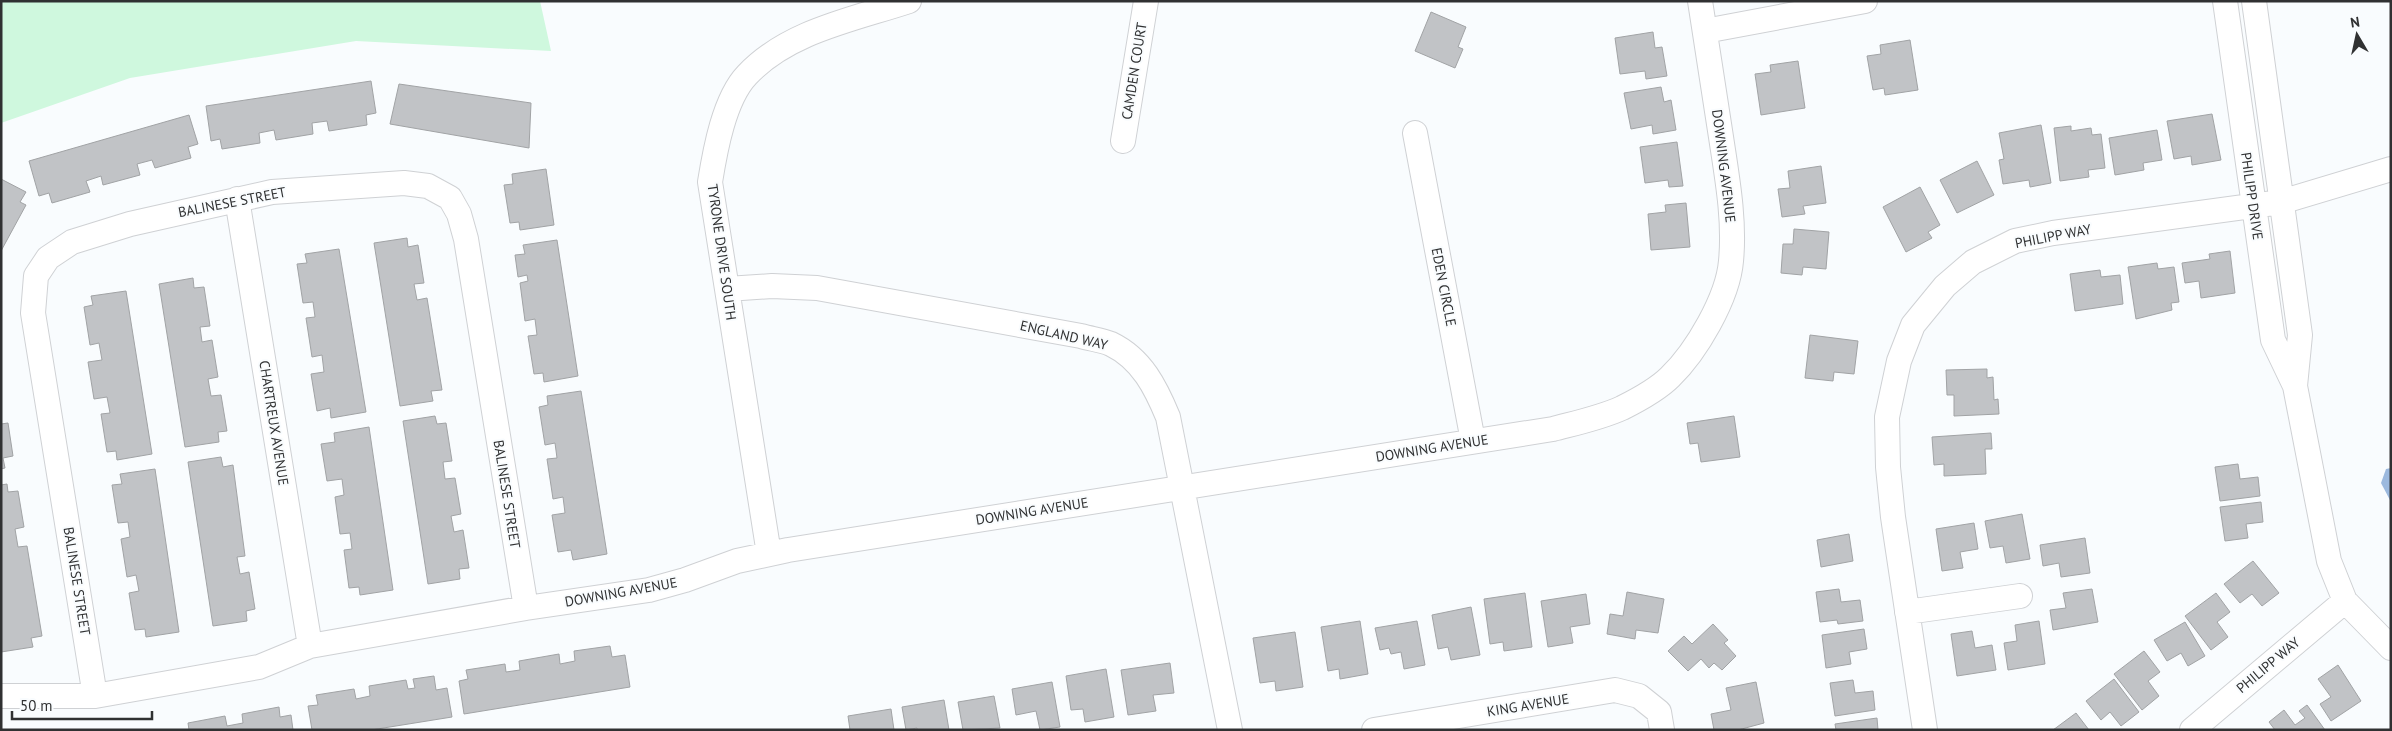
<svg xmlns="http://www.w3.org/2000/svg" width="2392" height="731" viewBox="0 0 2392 731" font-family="'PT Sans',sans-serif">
  <rect width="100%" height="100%" fill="#f9fcfe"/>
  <!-- green -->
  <path fill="#cff8de" d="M1 1H540L551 51 356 41 130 78 1 123Z"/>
  <!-- water -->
  <path fill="#9cb9de" d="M2391 468V502L2381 483 2386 469Z"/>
  <!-- building -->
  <path fill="#c1c3c6" stroke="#a1a3a5" d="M1431 12 1466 27 1458 47 1463 49 1455 68 1415 51Z
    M1653 32 1655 48 1662 47 1667 76 1646 79 1645 71 1620 74 1615 38Z
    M1910 40 1918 90 1885 95 1884 88 1873 90 1867 56 1881 54 1880 45Z
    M1798 61 1805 108 1761 115 1755 74 1771 72 1770 65Z
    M371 81 376 113 366 115 367 125 329 131 327 121 312 123 313 134 276 140 274 130 259 133 260 143 222 149 220 139 211 141 206 106Z
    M399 84 531 103 529 148 390 124Z
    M1661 87 1664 102 1671 100 1676 130 1653 134 1652 125 1631 129 1624 93Z
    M2212 114 2221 160 2192 165 2191 156 2174 159 2167 121Z
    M189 115 198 144 188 147 191 158 155 168 152 160 137 164 140 175 103 185 101 176 86 181 90 192 52 203 49 193 39 196 29 161Z
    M2041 125 2051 183 2030 187 2029 180 2003 184 1999 160 2004 159 1999 133Z
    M2071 126V131L2091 128 2092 135 2101 134 2105 168 2088 170 2089 177 2060 181 2054 128Z
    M2157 130 2162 160 2143 163 2144 170 2115 175 2109 138Z
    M1677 142 1683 186 1669 187 1668 180 1645 183 1640 147Z
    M1977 161 1994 195 1957 213 1940 180Z
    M1821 166 1826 203 1803 206 1805 214 1782 217 1778 189 1790 188 1788 171Z
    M546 169 554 225 520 230 519 222 510 223 504 185 513 184 512 174Z
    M1 179 26 192 20 202 26 205 1 251Z
    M1920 187 1940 225 1928 232 1932 238 1906 252 1883 207Z
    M1686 203 1690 247 1651 250 1648 214 1666 212 1665 205Z
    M1794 229 1829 232 1826 269 1803 267 1802 275 1781 273 1783 244H1793Z
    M407 238 408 247 418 245 424 283 414 284 417 300 427 298 442 390 431 391 433 401 400 406 374 243Z
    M557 240 578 376 544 382 543 373 534 374 528 336 537 335 535 319 525 321 520 283 528 281 527 275 518 277 515 255 525 254 523 245Z
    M339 249 366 412 331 418 330 408 317 411 311 374 324 372 322 355 312 357 306 318 315 317 313 302 303 303 297 264 307 263 305 254Z
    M2230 251 2235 293 2201 298 2199 281 2185 283 2182 263 2210 259 2209 254Z
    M2157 263 2158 269 2174 267 2179 302 2171 303 2172 310 2136 319 2128 267Z
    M2100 270 2101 277 2120 275 2123 304 2075 311 2070 274Z
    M193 278 194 288 204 287 210 326 200 327 202 342 212 340 218 377 208 379 211 396 221 395 227 431 218 432 219 442 185 447 159 284Z
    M126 291 152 454 117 460 116 451 107 452 101 414 110 413 107 397 94 399 88 362 102 360 99 343 90 345 84 307 93 305 91 296Z
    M1810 335 1858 341 1854 374 1834 372 1833 381 1805 378Z
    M1987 369V378L1993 377 1994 400 1998 399 1999 414 1954 416V395H1947L1946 370Z
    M581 391 607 554 573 560 571 550 558 552 552 515 565 513 563 497 553 499 547 459 557 458 555 443 545 445 539 407 548 405 547 396Z
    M435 416 437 424 446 423 452 461 443 462 445 479 455 478 461 514 451 516 454 532 463 530 469 568 459 569 460 579 428 584 403 421Z
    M1734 416 1740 457 1701 462 1698 443 1690 444 1687 423Z
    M8 423 13 456 3 458 5 468 1 469V424Z
    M369 427 393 590 360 595 359 587 349 588 344 550 352 549 350 533 340 534 335 497 344 495 342 479 327 481 321 444 335 442 334 433Z
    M1991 433 1992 449H1985L1986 474 1944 476V464L1934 465 1932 437Z
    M221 457 223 467 233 465 245 556 237 557 240 574 249 572 255 609 246 611 247 621 213 626 188 462Z
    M2238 464 2240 479 2258 477 2260 496 2220 501 2215 467Z
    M155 469 179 632 146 637 145 629 135 630 129 593 139 591 136 575 127 577 121 539 130 537 128 522 118 523 112 485 122 484 120 474Z
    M7 484 8 492 18 491 24 527 15 529 18 547 27 546 42 636 31 638 33 647 1 652V485Z
    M2261 502 2263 522 2246 524 2248 538 2225 541 2220 507Z
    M2022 514 2030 559 2006 563 2003 546 1990 548 1985 521Z
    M1974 523 1978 549 1960 552 1963 568 1942 571 1936 529Z
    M1849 534 1853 561 1821 567 1817 540Z
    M2085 538 2090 573 2061 577 2059 563 2043 566 2040 545Z
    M2253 561 2279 593 2262 606 2252 594 2240 603 2224 584Z
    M1839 589 1841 602 1860 600 1863 621 1838 624 1837 620 1820 622 1816 592Z
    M2092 589 2098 622 2053 630 2050 610 2066 608 2063 593Z
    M1627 592 1664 599 1658 633 1636 630 1635 639 1607 634 1610 614 1623 616Z
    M1525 593 1532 647 1504 651 1503 642 1490 644 1484 599Z
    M2216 593 2230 612 2217 622 2228 637 2211 650 2185 616Z
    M1586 594 1590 624 1570 627 1573 643 1548 647 1541 601Z
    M1471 607 1480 655 1451 660 1448 647 1438 649 1432 615Z
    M1360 621 1368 674 1340 679 1339 669 1328 671 1321 627Z
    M1417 621 1425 665 1404 669 1401 652 1391 654 1389 648 1380 650 1375 628Z
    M2039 621 2045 664 2008 670 2004 643 2017 641 2015 625Z
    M2185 622 2205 656 2188 666 2181 653 2167 661 2154 640Z
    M1713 624 1728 640 1724 643 1736 656 1722 670 1714 663 1709 668 1701 659 1688 671 1668 651 1684 636 1692 644Z
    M1864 629 1867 649 1849 652 1851 664 1826 668 1822 635Z
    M1972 631 1975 648 1992 645 1996 670 1957 676 1951 634Z
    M1295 632 1303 687 1276 691 1275 681 1260 683 1253 638Z
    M610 646 612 657 625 655 630 687 464 714 459 681 468 679 466 670 505 664 506 672 520 670 519 661 559 654 560 664 575 661 574 651Z
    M2144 651 2160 672 2148 681 2159 696 2142 710 2114 674Z
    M1170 663 1174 693 1153 695 1156 711 1128 715 1121 670Z
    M2338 665 2361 701 2331 721 2320 704 2331 697 2318 679Z
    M1106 669 1114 717 1085 722 1083 709 1071 710 1066 676Z
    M434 676 436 690 447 688 452 717 371 730H312L308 706 318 705 316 695 354 689 356 699 370 696 369 686 406 680 408 689 415 688 413 679Z
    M2114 679 2139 712 2121 726 2110 712 2101 720 2086 701Z
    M1853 680 1855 693 1873 691 1875 710 1835 716 1830 683Z
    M1052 682 1060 727 1040 730 1036 711 1016 715 1012 689Z
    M1756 682 1764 723 1738 730H1714L1711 714 1731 710 1726 688Z
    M994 696 1000 728 963 730 958 702Z
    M944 700 949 730H917V728L906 730 902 707Z
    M2307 705 2325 730H2275L2269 722 2284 710 2295 725 2305 718 2299 711Z
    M279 707 280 717 291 715 293 730H189L188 723 225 716 227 726 243 723 242 714Z
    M891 709 894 730H850L848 716Z
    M2076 713 2089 730H2053Z
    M1877 718 1878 730H1836L1835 724Z"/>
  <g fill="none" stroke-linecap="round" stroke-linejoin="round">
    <!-- minor casing -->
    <g stroke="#cfd1d4" stroke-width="26">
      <path id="minor" d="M2225 1 2273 340 2295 386 2329 561 2345 601 2391 648
        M2254 1 2300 335 2295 386
        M1705 31 1865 1
        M1415 133 1473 441
        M1123 141 1146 1
        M237 199 310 646
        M727 289 772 286 817 288 1081 336C1091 339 1102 340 1111 344 1142 359 1156 388 1168 417L1230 730
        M769 554 710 182C715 151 724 99 747 75 788 31 855 19 909 1
        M1907 612 2020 596
        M1 696H95L259 667 310 646 526 608 649 590 685 580 737 561 788 550 1553 429C1576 423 1600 418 1622 408 1638 400 1657 390 1670 377 1696 352 1728 298 1731 261 1735 220 1727 177 1721 137 1714 91 1707 46 1700 1
        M95 696 33 313 36 276 48 258 72 242 130 224 272 192 404 183 428 186 450 198 459 214 466 239 526 608
        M1374 730 1615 690 1639 696 1659 712 1662 730
        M1925 730 1893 517 1888 467 1887 417 1899 361 1913 325 1945 286 1973 262 2015 241 2053 233 2281 202 2391 169
        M2192 730 2345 601"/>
    </g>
    <!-- minor -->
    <use href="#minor" stroke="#fff" stroke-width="24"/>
  </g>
  <g text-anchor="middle" stroke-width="4" stroke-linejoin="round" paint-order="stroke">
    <!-- street labels -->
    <g font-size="14" fill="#303132" stroke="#f9fcfe">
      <text transform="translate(1134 71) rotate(-81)" y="5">CAMDEN COURT</text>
      <text transform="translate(1724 166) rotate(83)" y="5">DOWNING AVENUE</text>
      <text transform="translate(2252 196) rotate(82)" y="5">PHILIPP DRIVE</text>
      <text transform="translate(232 202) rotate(-11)" y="5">BALINESE STREET</text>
      <text transform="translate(2053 236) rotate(-11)" y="5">PHILIPP WAY</text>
      <text transform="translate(722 252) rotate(82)" y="5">TYRONE DRIVE SOUTH</text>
      <text transform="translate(1444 287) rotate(79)" y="5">EDEN CIRCLE</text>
      <text transform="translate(1064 335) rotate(13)" y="5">ENGLAND WAY</text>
      <text transform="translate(274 423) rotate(81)" y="5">CHARTREUX AVENUE</text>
      <text transform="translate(1432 448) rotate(-9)" y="5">DOWNING AVENUE</text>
      <text transform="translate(507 494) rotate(81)" y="5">BALINESE STREET</text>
      <text transform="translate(1032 511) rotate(-9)" y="5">DOWNING AVENUE</text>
      <text transform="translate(77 581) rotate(81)" y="5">BALINESE STREET</text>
      <text transform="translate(621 592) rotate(-10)" y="5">DOWNING AVENUE</text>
      <text transform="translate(2268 665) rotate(-40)" y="5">PHILIPP WAY</text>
      <text transform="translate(1528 705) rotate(-9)" y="5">KING AVENUE</text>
    </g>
  </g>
  <!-- border -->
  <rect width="2392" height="731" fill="none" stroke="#303132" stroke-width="5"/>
  <!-- north arrow -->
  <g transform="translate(2357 35) rotate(351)" stroke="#f9fcfe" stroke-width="4" paint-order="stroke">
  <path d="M0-4L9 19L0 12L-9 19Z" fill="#303132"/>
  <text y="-8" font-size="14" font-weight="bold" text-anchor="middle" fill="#303132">N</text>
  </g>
  <!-- scale -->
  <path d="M12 711v8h140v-8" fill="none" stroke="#303132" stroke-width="2.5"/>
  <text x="20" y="711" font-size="15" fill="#303132" stroke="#f9fcfe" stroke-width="4" paint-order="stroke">50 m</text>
</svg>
